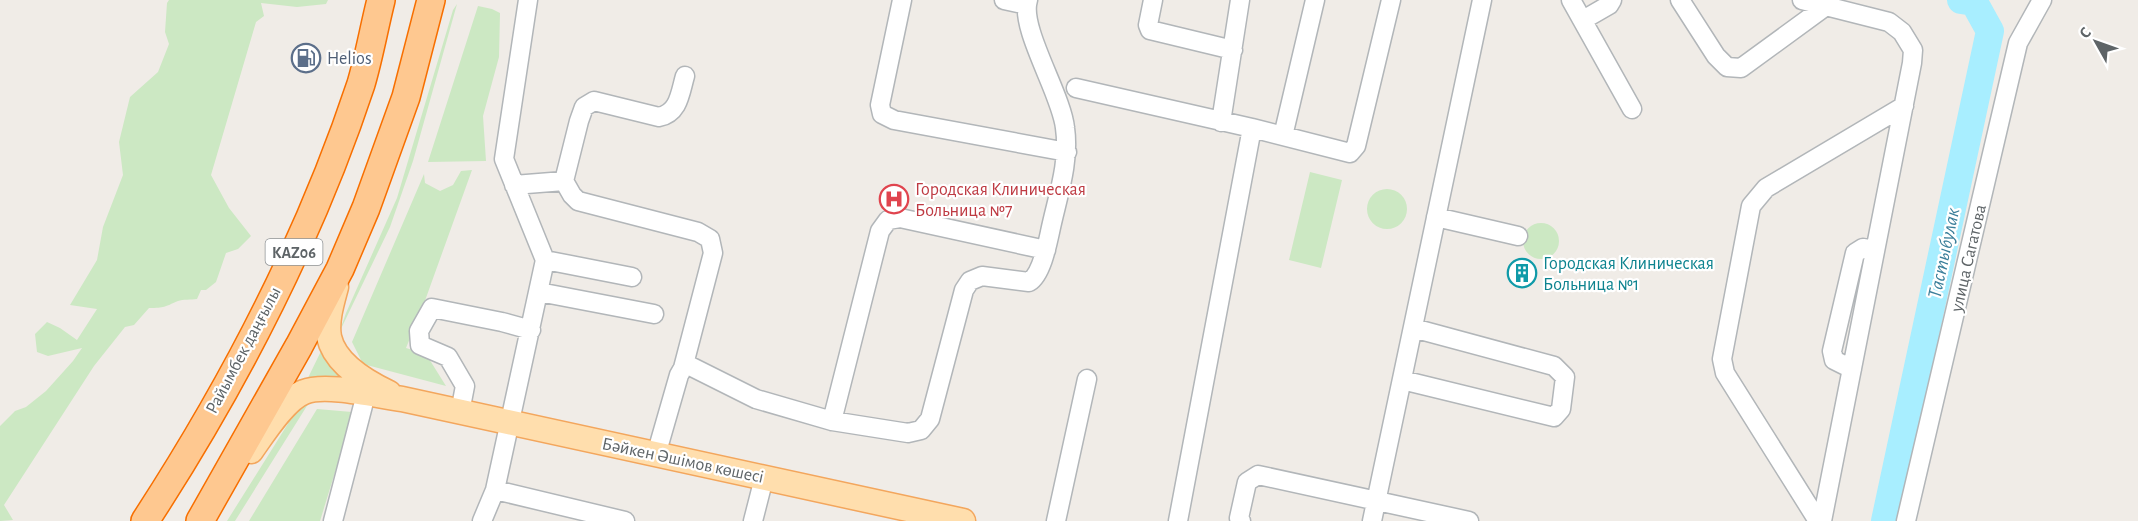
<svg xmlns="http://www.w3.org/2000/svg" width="2138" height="521" viewBox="0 0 2138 521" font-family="'Alegreya Sans',sans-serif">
  <rect width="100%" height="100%" fill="#f0ece7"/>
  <!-- green -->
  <path fill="#cce8c3" d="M169 0H328L326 4 297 7 261 3 264 16 256 22 211 175 229 208 251 236 238 249 226 253 216 282 206 290H201L197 299C191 300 183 299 178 301 164 307 165 308 149 308L134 325 125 327 94 366 4 505 13 520 0 521V426L15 411 26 407 46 391 73 361 82 348 48 356 37 352 35 334 47 322 60 328 77 340 97 309 70 305 97 260 103 227 123 175 119 142 130 97 158 72 169 44 165 32 167 3Z
    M457 4 413 161 390 227 339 333 346 313 397 198 453 10Z
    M478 6 492 9 500 13 499 57 483 116 486 161 428 162Z
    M472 170 422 309 406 348 426 354 446 386 363 364 352 342 424 174 425 183 440 191 453 185 461 171Z
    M1310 172 1342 180 1321 268 1289 260Z
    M1367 209a20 20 0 1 1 40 0a20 20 0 1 1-40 0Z
    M1523 241a18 18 0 1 1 36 0a18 18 0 1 1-36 0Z
    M325 343 357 380 305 384Z
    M310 401 235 521H227L294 414Z
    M317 409 352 412 348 430 320 521H249Z"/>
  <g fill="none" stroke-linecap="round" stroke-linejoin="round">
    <!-- river -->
    <path stroke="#a8eeff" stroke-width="28" d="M1885 521 1990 31 1974 2 1961 0"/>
    <!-- minor casing -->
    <g stroke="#b2b6b9" stroke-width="21">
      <path id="minor" d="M902 0 880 105 882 114 894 120 1067 152
        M1004 0 1027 5
        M1153 0 1148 25 1150 30 1233 50
        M1571 0 1632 109
        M1680 0 1716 56 1727 67 1741 68 1826 6
        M1802 0 1889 22 1902 32 1913 50 1912 63 1822 521
        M1583 20 1609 5 1612 0
        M1076 88 1252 128 1350 153 1356 146 1391 0
        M1221 122 1240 0
        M1283 136 1315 0
        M564 181 579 121 584 107 594 101 659 117C679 113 680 93 685 76
        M514 185 564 181 572 195 578 201 698 232 710 239 713 253 683 368
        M1436 217 1518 236
        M545 260 632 277
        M539 292 654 314
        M1852 369 1834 360 1832 351 1855 253 1863 248 1875 250
        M1402 380 1554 417 1561 409 1565 377 1554 366 1413 328
        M460 412 465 386 448 357 420 345 419 331 432 308 502 322 531 330
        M832 421 880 231 888 220 900 218 1046 250
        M656 455 679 375 683 368 690 366 756 399 832 421 908 433 921 430 930 419 964 290 970 281 982 276 1029 282C1041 275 1047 246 1050 232 1057 198 1070 163 1065 128 1062 95 1019 28 1028 0
        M495 490 625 521
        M333 521 366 394
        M482 521 495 490 545 260 504 159 528 0
        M753 521 764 478
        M1056 521 1087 379
        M1178 521 1252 128
        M1241 521 1239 518 1247 482 1258 475 1469 521
        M1372 521 1482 0
        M1818 521 1725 373 1722 359 1751 206 1766 188 1904 106
        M1906 521 2018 43 2042 0"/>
    </g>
    <!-- major casing -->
    <g stroke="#f3a65d" stroke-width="27">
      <path id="major" d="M336 287C332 302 326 321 329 337 335 364 366 382 389 393
        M251 451C263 434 285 399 304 392 326 383 378 396 402 399L963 521"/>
    </g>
    <!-- highway casing -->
    <g stroke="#f76f00" stroke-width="30">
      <path id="highway" d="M145 521C233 386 310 238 361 84 369 57 374 28 381 0
        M200 521 299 346 340 269 366 208 406 97 431 0"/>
    </g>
    <!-- minor -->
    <use href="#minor" stroke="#fff" stroke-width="18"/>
    <!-- major -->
    <use href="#major" stroke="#ffdead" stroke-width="24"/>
    <!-- highway -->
    <use href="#highway" stroke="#fec890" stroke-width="27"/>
  </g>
  <!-- icons -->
  <defs>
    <g id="fuel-ring" transform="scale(1.5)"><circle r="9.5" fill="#fff" stroke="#5c6f8a" stroke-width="1.5"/><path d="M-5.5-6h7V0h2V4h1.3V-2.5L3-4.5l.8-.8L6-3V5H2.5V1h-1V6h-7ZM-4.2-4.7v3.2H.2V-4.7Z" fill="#5c6f8a"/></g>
    <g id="hospital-ring" transform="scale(1.5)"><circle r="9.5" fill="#fff" stroke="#e0444e" stroke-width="1.5"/><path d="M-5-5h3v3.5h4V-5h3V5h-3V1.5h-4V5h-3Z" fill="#e0444e"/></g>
    <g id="building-ring" transform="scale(1.5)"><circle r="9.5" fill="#fff" stroke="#0f9aa8" stroke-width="1.5"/><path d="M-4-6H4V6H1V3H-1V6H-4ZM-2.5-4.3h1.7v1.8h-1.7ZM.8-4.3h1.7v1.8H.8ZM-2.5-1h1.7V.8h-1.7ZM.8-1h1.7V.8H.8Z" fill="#0f9aa8"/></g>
  </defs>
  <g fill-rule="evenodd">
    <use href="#fuel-ring" x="306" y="58"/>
    <use href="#hospital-ring" x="894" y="199"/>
    <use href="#building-ring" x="1522" y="273"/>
  </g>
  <g text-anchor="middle" stroke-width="4.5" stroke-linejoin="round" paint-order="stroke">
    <!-- shield labels -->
    <rect fill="#fff" stroke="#8e9295" stroke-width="1.5" x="265.5" y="239" width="57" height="26" rx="4.5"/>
    <g font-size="16" font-weight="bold" fill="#5e6467">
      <text x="294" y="258">KАZ06</text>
    </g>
    <!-- service labels -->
    <g font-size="18" fill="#4e5e75" stroke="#fff" text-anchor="start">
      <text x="327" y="64">Helios</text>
    </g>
    <!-- health labels -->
    <g font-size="18" fill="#be3a42" stroke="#fff" text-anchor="start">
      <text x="915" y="195">Городская Клиническая<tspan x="915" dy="21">Больница №7</tspan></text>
    </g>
    <!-- street labels -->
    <g font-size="18" fill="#5e6467" stroke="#fff">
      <text transform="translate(1968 258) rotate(-77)" y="6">улица Сагатова</text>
      <text transform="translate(243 350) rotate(-62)" y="6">Райымбек даңғылы</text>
      <text transform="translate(683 460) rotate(12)" y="6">Бәйкен Әшімов көшесі</text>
    </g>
    <!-- culture labels -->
    <g font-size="18" fill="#0d838f" stroke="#fff" text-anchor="start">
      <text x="1543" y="269">Городская Клиническая<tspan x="1543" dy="21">Больница №1</tspan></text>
    </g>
    <!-- water labels -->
    <g font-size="20" font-style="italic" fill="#3a7e99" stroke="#fff">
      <text transform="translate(1943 253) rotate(-78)" y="7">Тастыбулак</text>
    </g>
  </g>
  <!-- north arrow -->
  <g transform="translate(2096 42) rotate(310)" stroke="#ffffff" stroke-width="4.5" paint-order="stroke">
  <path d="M0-4.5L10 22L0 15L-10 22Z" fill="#5e6467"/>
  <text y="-9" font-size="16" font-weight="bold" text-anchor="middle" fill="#5e6467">С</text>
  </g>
</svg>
